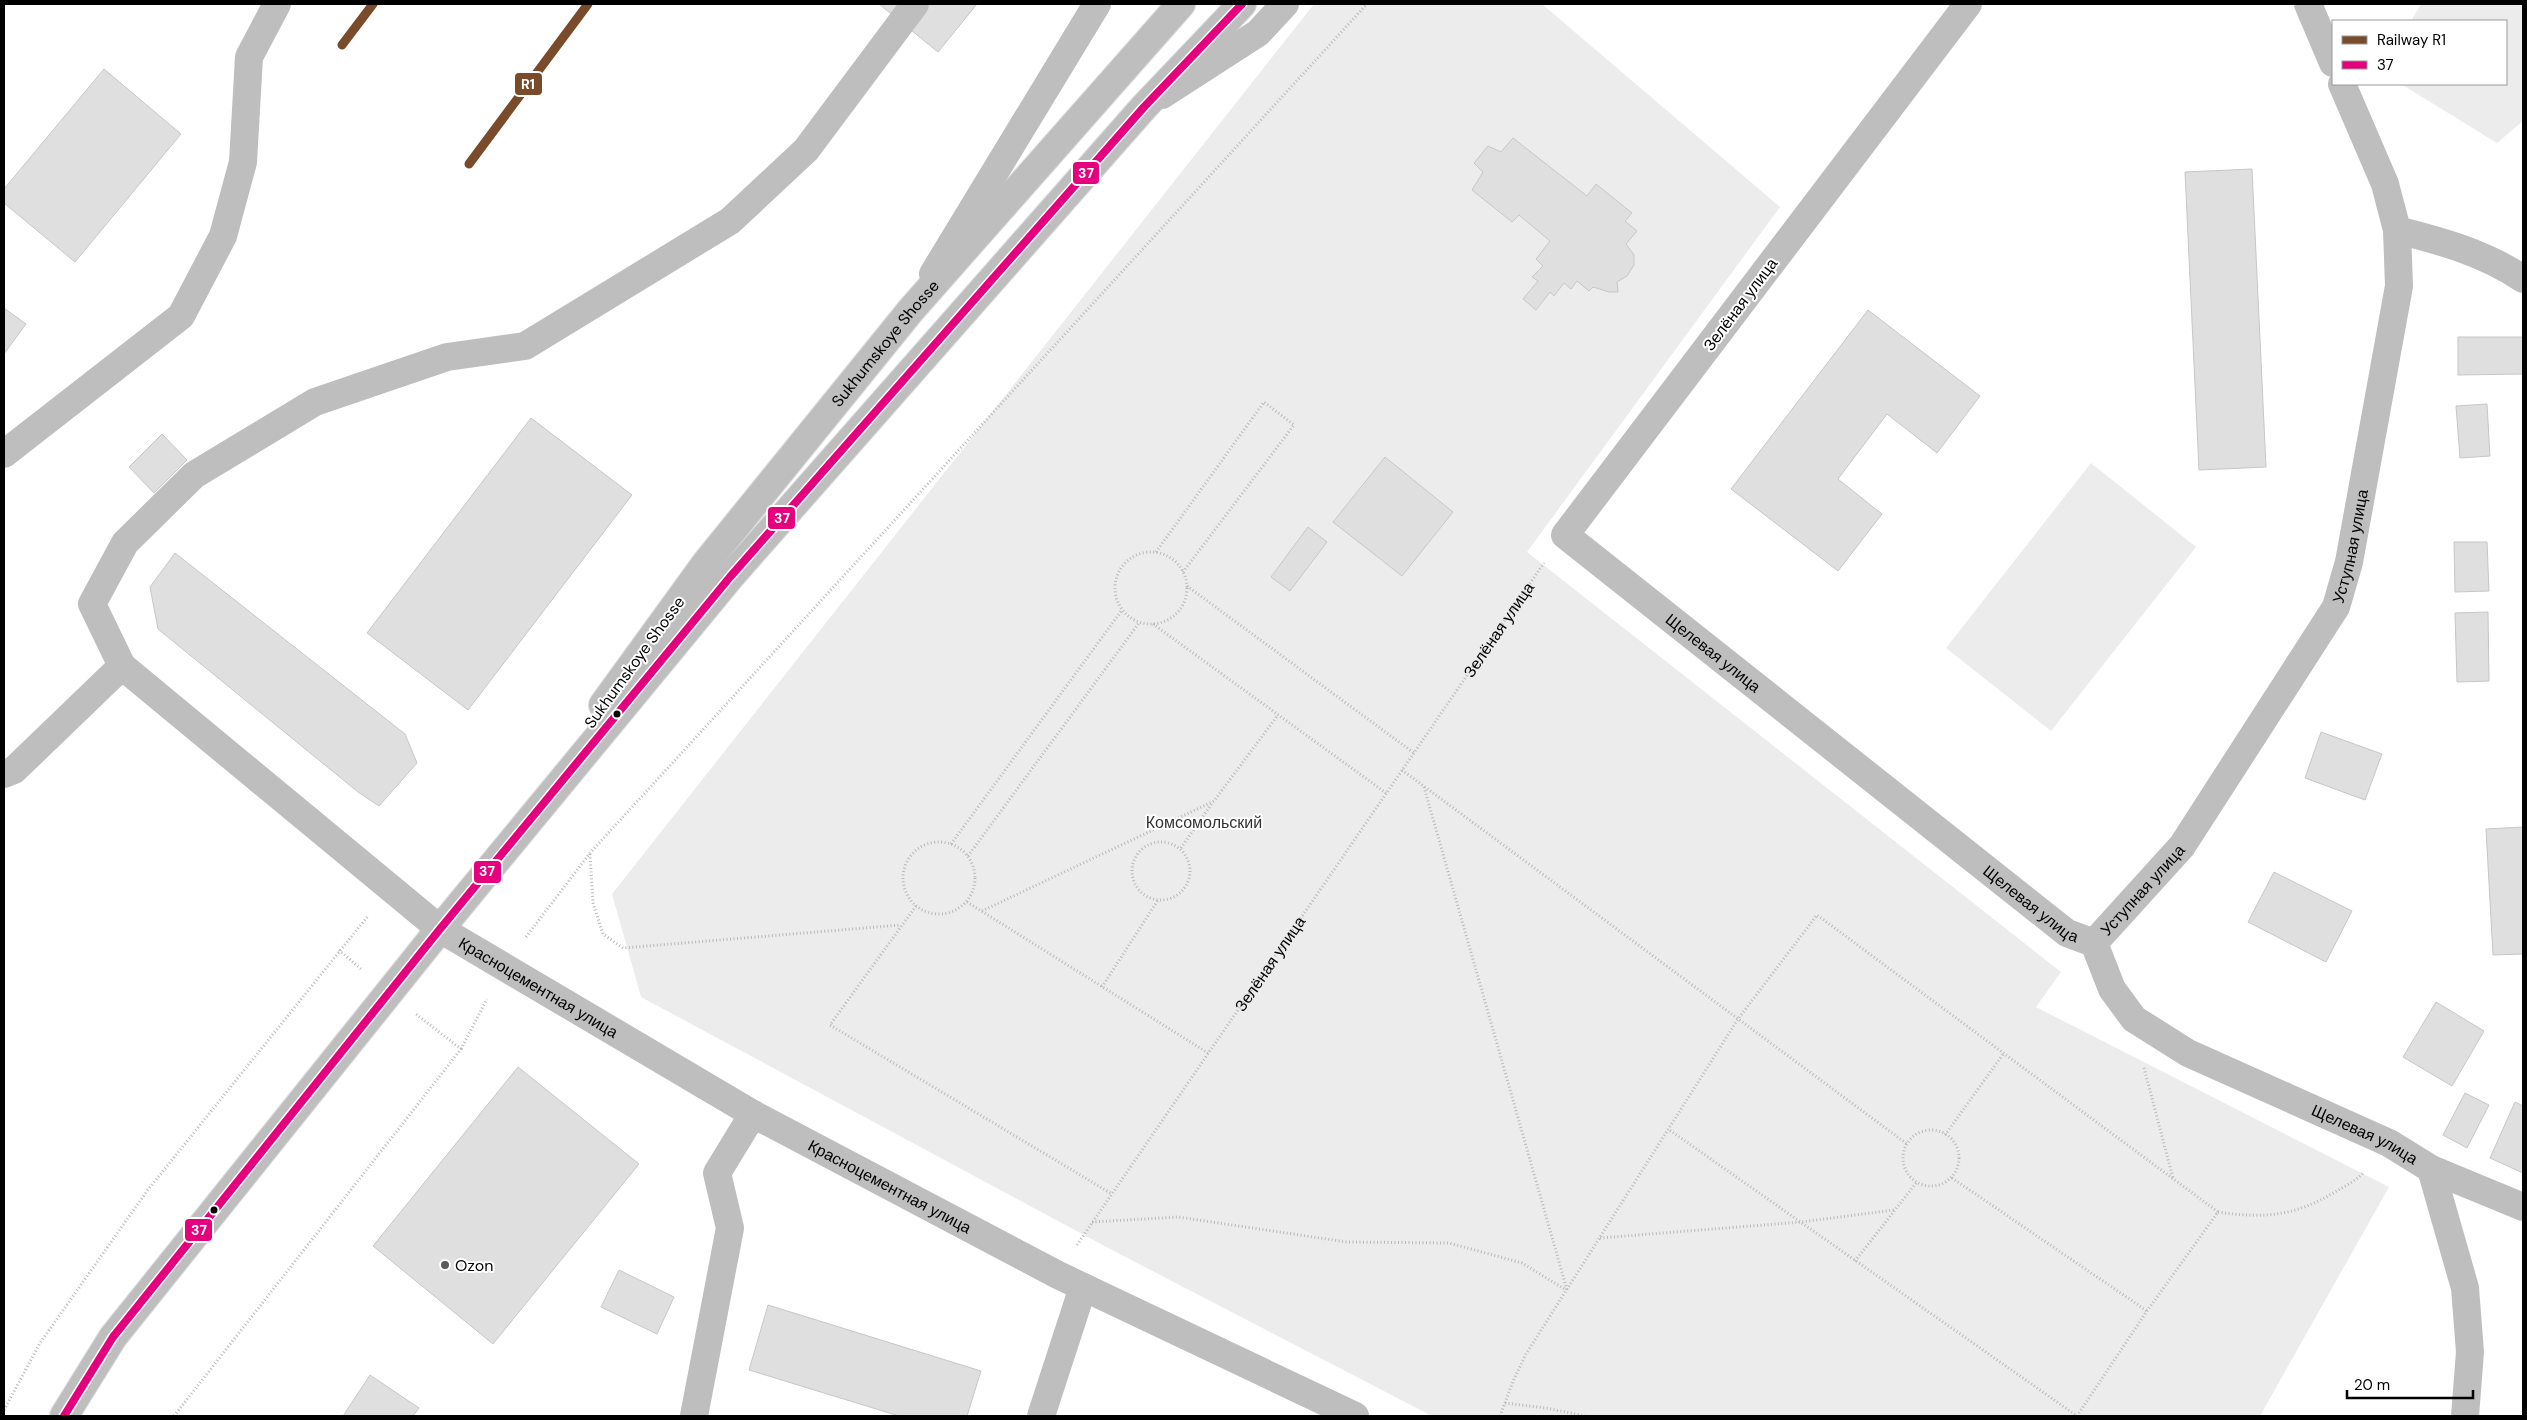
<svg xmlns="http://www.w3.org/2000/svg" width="2527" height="1420" viewBox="0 0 2527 1420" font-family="'DM Sans',sans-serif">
  <rect width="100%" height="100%" fill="#fff"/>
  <!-- green -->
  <path fill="#ececec" d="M1314 4H1542L1780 207 1527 552 2061 972 2036 1007 2389 1187 2260 1416H1432L1112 1250 641 997 612 894Z
    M2421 4H2523V121L2497 143 2401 84H2506V21H2411Z
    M2091 463 2196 547 2051 731 1946 648Z"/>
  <!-- building -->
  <path fill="#dfdfdf" stroke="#c7c7c7" d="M879 4H977L938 52Z
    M104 69 181 134 75 262 4 203V189Z
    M1513 138 1587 196 1596 184 1632 213 1625 221 1637 231 1626 244 1634 255V265L1627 276 1617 282 1618 292H1609L1593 287 1589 291 1577 281 1571 289 1564 283 1554 296 1550 292 1536 310 1523 299 1538 281 1532 277 1543 266 1536 259 1550 241 1519 215 1512 222 1472 190 1483 172 1474 163 1488 146 1501 152Z
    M2252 169 2266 467 2199 470 2185 172Z
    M4 308 26 324 4 354Z
    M1868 310 1980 396 1937 453 1887 414 1838 479 1882 514 1838 571 1731 489Z
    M2458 337H2523V374L2458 375Z
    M2487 404 2490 456 2460 458 2456 406Z
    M531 418 632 495 468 710 367 633Z
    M162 434 187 460 154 493 129 467Z
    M1385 457 1453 512 1402 576 1333 522Z
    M1308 527 1327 542 1290 591 1271 577Z
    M2454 542H2487L2489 591 2455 592Z
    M175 553 405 734 417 763 379 806 358 792 158 629 150 587Z
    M2488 612 2489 681 2457 682 2455 613Z
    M2321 732 2382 754 2365 800 2305 778Z
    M2523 827V954L2493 955 2486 829Z
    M2274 872 2352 911 2326 962 2248 922Z
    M2436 1002 2484 1031 2452 1086 2403 1057Z
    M518 1067 639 1164 493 1344 373 1246Z
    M2465 1093 2489 1105 2467 1148 2443 1135Z
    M2515 1102 2523 1106V1173L2490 1158Z
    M619 1270 674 1297 657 1334 601 1307Z
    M768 1305 981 1371 967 1416H899L749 1370Z
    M370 1375 419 1408 413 1416H343Z"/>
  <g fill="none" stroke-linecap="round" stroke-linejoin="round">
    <!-- highway casing -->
    <g stroke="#dbdbdb" stroke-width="30">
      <g id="highway">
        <path id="s5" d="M603 705 706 563 911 310 1181 4"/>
        <path d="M64 1416 113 1337 440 929 730 577 1144 107 1242 4"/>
      </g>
    </g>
    <!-- path -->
    <g stroke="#b9b9b9" stroke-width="3" stroke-dasharray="1 2.5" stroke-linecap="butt">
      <path d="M1156 552 1264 402 1294 425 1183 572"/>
      <circle cx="1151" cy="588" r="36"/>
      <path d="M1187 586 1414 753"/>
      <path d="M1153 624 1386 793"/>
      <path d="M1402 770 1907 1144"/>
      <path d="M1424 787 1567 1290"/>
      <circle cx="1161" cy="871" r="29"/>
      <circle cx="939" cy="878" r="36"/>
      <path d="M951 844 1122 610"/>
      <path d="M1181 848 1213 802"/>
      <path d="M590 854 593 903 603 934 623 948 901 925"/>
      <path d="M968 856 1139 623"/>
      <path d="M967 902 1208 1053"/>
      <path d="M916 906 830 1025 1112 1194"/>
      <path d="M982 911 1214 801 1278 715"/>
      <path d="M526 937 590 853 1367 4"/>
      <path d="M339 950 361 969"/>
      <path d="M1102 987 1158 900"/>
      <path d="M461 1049 487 999"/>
      <path d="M2144 1068 2173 1178"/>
      <circle cx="1931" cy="1158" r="28"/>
      <path d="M1945 1135 2004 1053"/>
      <path d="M1952 1178 2147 1311"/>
      <path d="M2218 1212C2264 1219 2295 1216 2335 1192 2345 1186 2356 1181 2364 1172"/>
      <path d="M1092 1222 1178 1217 1347 1242 1449 1243 1522 1263 1566 1290"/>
      <path d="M1600 1238 1801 1222 1894 1210"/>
      <path id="s1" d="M1077 1245 1544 563"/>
      <path d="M1855 1261 1917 1182"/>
      <path d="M1505 1403 1546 1408 1585 1416"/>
      <path d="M4 1410 40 1343 147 1191 368 916"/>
      <path d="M174 1416 461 1049 416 1014"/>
      <path d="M1500 1416 1514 1379 1526 1354 1738 1019 1817 915 2218 1212 2147 1311 2077 1416 1668 1129"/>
    </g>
    <!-- minor -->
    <g stroke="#bebebe" stroke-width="28">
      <path id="s2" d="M915 4 806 150 730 221 525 346 447 357 315 402 194 475 125 543 92 604 122 666 440 929 753 1114 1058 1275 1355 1416"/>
      <path id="s3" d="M1968 4 1565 535 2067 933 2094 943 2112 989 2134 1019 2188 1053 2389 1143 2431 1169 2523 1207"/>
      <path d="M2308 4 2333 63"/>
      <path d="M1162 95 1258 33 1285 4"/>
      <path d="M2397 230C2441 241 2485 253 2523 279"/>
      <path d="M933 274 1097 4"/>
      <path d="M4 454 181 316 223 236 243 162 249 57 277 4"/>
      <path d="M4 774 14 770 122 666"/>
      <path id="s4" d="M2094 943 2182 846 2336 607 2349 562 2399 286 2397 230 2385 184 2342 84"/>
      <path d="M2431 1169 2465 1288 2470 1352 2465 1416"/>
      <path d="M694 1416 730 1228 717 1173 753 1114"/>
      <path d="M1041 1416 1083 1287"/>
    </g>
    <!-- highway -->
    <use href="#highway" stroke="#bebebe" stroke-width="28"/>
    <!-- bus-1 casing -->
    <g stroke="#fff" stroke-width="11">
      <path id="bus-1" d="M64 1416 113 1337 440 929 730 577 1144 107 1242 4"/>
    </g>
    <!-- bus-1 -->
    <use href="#bus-1" stroke="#e5007d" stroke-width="8"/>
    <!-- rail-1 casing -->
    <g stroke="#fff" stroke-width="12">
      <path id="rail-1" d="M342 45 373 4
        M469 164 588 4"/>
    </g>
    <!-- rail-1 -->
    <use href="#rail-1" stroke="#7a4b2a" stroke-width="9"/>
  </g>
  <!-- markers -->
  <g fill="#000" stroke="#fff" stroke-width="2">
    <circle cx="617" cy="714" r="4.5"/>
    <circle cx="214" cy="1210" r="4.5"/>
  </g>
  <circle fill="#595959" stroke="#fff" stroke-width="2" cx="445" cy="1265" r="5"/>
  <g text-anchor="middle" stroke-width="4" stroke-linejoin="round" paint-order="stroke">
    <!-- street labels -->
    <g font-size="16" fill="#000" stroke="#fff">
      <text transform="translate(1740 304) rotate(-53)" y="6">Зелёная улица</text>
      <text dy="6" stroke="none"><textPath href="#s5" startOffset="459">Sukhumskoye Shosse</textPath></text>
      <text dy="6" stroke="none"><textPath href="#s4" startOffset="478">Уступная улица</textPath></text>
      <text dy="6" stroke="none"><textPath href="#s1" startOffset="746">Зелёная улица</textPath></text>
      <text dy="6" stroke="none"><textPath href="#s3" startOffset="856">Щелевая улица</textPath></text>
      <text transform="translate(634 662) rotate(-54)" y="6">Sukhumskoye Shosse</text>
      <text dy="6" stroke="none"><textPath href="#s4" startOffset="72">Уступная улица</textPath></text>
      <text dy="6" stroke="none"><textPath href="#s3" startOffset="1261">Щелевая улица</textPath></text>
      <text dy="6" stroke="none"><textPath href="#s1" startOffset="341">Зелёная улица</textPath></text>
      <text dy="6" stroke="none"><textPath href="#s2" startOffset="1648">Красноцементная улица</textPath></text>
      <text dy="6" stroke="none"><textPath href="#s3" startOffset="1681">Щелевая улица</textPath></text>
      <text dy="6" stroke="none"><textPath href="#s2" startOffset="2052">Красноцементная улица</textPath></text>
    </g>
    <!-- park labels -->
    <g font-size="16" fill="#333" stroke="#fff">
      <text x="1204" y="828">Комсомольский</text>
    </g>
    <!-- poi labels -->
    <g font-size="16" fill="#000" stroke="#fff" text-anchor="start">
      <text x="455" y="1271">Ozon</text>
    </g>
  </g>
  <g stroke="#fff" stroke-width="2">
    <rect x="514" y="72" width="29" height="24" rx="5" fill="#7a4b2a"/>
    <rect x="1072" y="161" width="28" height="24" rx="5" fill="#e5007d"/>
    <rect x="767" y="506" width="29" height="24" rx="5" fill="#e5007d"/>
    <rect x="473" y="860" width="29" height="24" rx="5" fill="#e5007d"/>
    <rect x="184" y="1218" width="29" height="24" rx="5" fill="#e5007d"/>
  </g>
  <g font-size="14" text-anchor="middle" font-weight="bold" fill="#fff">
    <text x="528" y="89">R1</text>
    <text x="1086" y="178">37</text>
    <text x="782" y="523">37</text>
    <text x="487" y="876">37</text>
    <text x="199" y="1235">37</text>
  </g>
  <!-- border -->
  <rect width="2527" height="1420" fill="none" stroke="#000000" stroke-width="10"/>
  <!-- legend -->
  <rect x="2332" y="20" width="175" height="65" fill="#ffffff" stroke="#999999"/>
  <rect x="2342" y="36" width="25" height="8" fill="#7a4b2a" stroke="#999999"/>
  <text x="2377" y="45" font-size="15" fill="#000000">Railway R1</text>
  <rect x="2342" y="61" width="25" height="8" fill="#e5007d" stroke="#999999"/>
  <text x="2377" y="70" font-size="15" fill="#000000">37</text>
  <!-- scale -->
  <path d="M2347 1390v8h126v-8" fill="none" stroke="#000000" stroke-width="2.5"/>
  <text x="2354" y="1390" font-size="15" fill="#000000" stroke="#ffffff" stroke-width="4" paint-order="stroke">20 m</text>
</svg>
